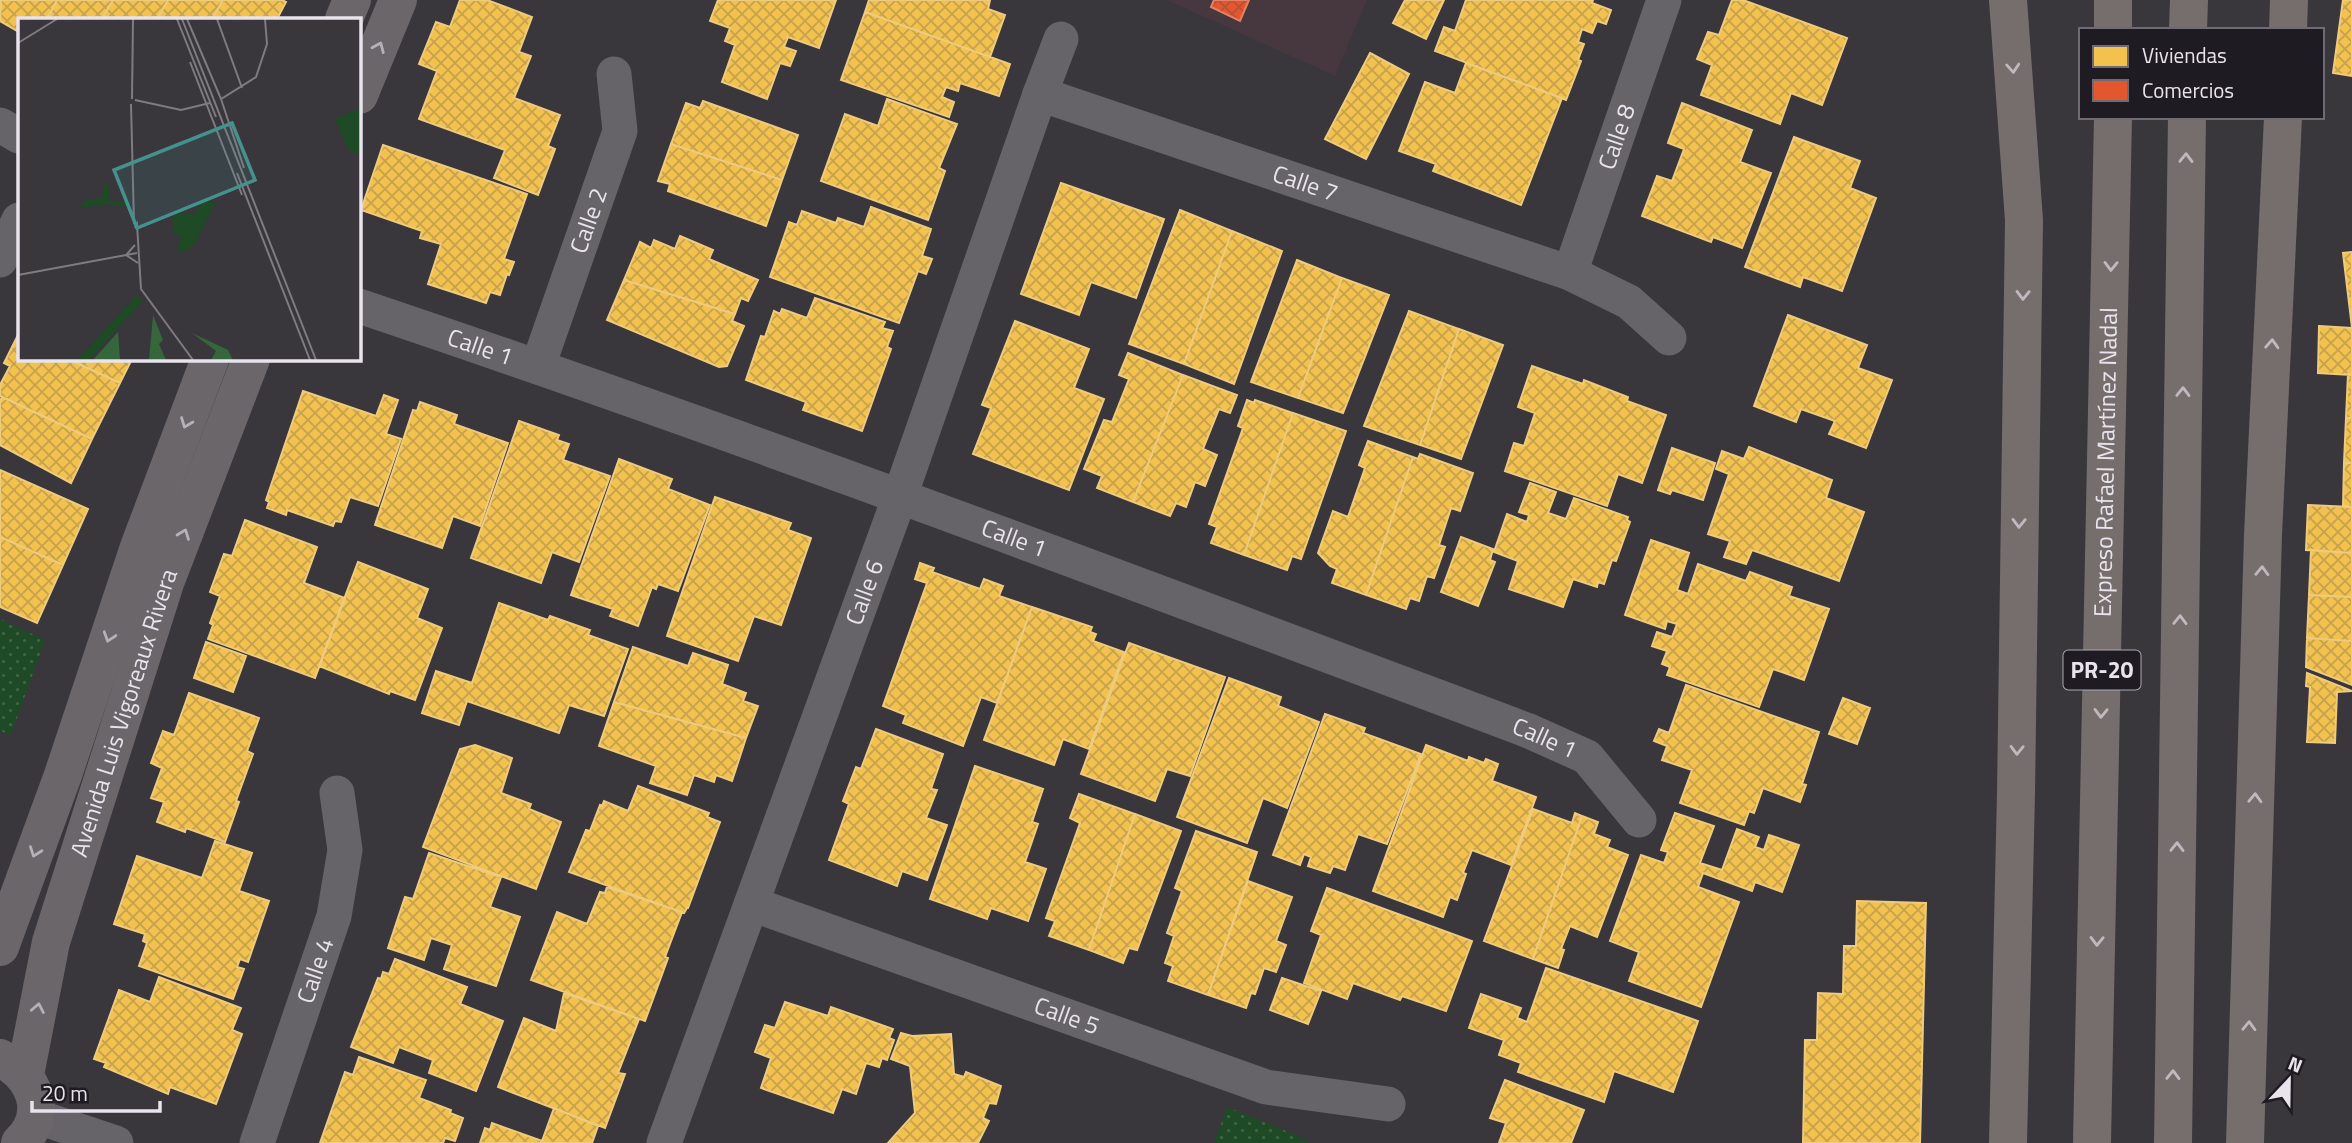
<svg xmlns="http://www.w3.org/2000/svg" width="2352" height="1143" viewBox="0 0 2352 1143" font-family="'Titillium Web',sans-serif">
  <defs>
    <pattern id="park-dots" width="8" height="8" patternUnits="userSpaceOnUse" patternTransform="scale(1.75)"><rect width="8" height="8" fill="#1e4a26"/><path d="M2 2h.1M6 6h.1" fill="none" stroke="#3f6446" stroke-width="1.8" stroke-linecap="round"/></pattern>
    <pattern id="homes-cross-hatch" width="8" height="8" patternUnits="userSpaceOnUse" patternTransform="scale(1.75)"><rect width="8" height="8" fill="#f2c14e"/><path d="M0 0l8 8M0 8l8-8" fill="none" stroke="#c7a24c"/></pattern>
    <pattern id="shops-cross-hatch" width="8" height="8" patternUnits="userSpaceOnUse" patternTransform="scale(1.75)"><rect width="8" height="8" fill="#e4572e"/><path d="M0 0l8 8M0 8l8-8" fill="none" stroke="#b55136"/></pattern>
  </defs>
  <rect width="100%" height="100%" fill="#39363c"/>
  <!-- commercial -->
  <path fill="#47373f" d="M1167 0H1367L1335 76Z"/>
  <!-- park -->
  <path fill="url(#park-dots)" d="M0 619 45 640 11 735 0 731Z
    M1227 1107 1296 1135 1310 1143H1214Z"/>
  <!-- homes -->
  <path fill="url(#homes-cross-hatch)" stroke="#efcb7e" stroke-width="2" d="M1 0H57L47 19H19V32L0 21Z
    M57 0H113L102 19H47Z
    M113 0H168L157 19H102Z
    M168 0H223L212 19H157Z
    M223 0H282L286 2 277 19H212Z
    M460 0H487L532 17 519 52 531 56 514 98 560 115 548 146 555 149 538 195 494 178 505 150 419 119 437 71 419 64 436 22 450 27Z
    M718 0H836L819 48 788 37 784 47 796 51 790 66 780 63 767 99 722 82 735 45 725 41 730 28 710 21Z
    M869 0H990L988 9 1005 15 990 57 865 12Z
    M1405 0H1444L1426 39 1393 23Z
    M1466 0H1593L1592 3 1611 10 1606 24 1597 21 1592 33 1582 29 1578 42 1584 44 1578 60 1581 61 1566 100 1435 51 1444 27 1455 31Z
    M1732 0H1743L1847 38 1822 105 1791 93 1780 124 1701 95 1712 65 1697 59 1708 32 1719 35Z
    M2343 0H2352V76L2333 73Z
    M865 12 1010 64 999 96 960 83 958 91 946 87 942 97 954 102 949 117 841 80Z
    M1370 53 1409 74 1366 159 1325 139Z
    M1466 63 1562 98 1521 205 1433 171 1436 164 1399 151 1425 82 1455 93Z
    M887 99 957 124 939 168 945 171 928 220 821 181 845 114 878 126Z
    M703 101 798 135 782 180 671 144 686 103 700 108Z
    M1682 103 1752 130 1740 162 1771 173 1742 248 1713 237 1711 242 1642 216 1657 176 1672 181 1684 149 1668 143Z
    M1794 137 1860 161 1850 188 1876 198 1842 291 1803 277 1800 287 1745 267Z
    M671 144 782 180 766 226 668 191 670 184 658 181Z
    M383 145 527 194 504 259 514 262 509 275 507 274 500 295 490 292 486 303 428 284 441 244 420 238 422 231 361 210Z
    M1061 183 1164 219 1136 298 1091 282 1079 315 1021 294Z
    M871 207 931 229 922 256 932 259 926 274 918 271 899 323 770 277 789 222 797 225 802 211 836 223 838 218 864 227Z
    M1180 210 1232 231 1184 364 1129 344Z
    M1232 231 1282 251 1234 384 1184 364Z
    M680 236 713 250 709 259 758 280 748 301 741 298 735 314 624 280 640 242 651 248 654 240 675 249Z
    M2352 252V328L2343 253Z
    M1297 260 1342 278 1298 398 1251 382Z
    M1342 278 1389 295 1343 413 1298 398Z
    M624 280 735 314 732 321 744 326 727 366 719 367 607 320Z
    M815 298 885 322 882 328 893 331 887 347 891 349 862 431 803 410 806 402 746 380 761 336 765 337 774 311 780 314 782 309 807 318Z
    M1409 311 1459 329 1420 445 1364 426Z
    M1788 315 1867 345 1858 368 1892 380 1866 448 1829 434 1835 421 1801 409 1796 422 1754 406Z
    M1015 321 1089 349 1074 388 1104 399 1069 490 973 454 991 408 982 405Z
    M2319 326 2352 328V375L2318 373Z
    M1459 329 1503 345 1461 459 1420 445Z
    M18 335 19 359H68L120 383 92 439 0 396V385L10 366 4 363Z
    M1128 353 1183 375 1133 502 1097 488 1102 476 1084 469 1104 420 1112 422 1129 379 1119 375Z
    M68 359H132L120 383Z
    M1532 366 1583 384 1584 380 1628 397 1627 401 1666 415 1642 483 1618 474 1607 506 1505 471 1514 443 1524 446 1535 413 1518 407Z
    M2348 374 2352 375V418H2346Z
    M1183 375 1237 395 1230 413 1219 409 1203 449 1217 455 1205 486 1195 482 1186 507 1176 503 1170 516 1133 502Z
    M303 391 376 416 384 395 398 400 386 434 401 439 378 506 350 497 341 522 335 521 333 526 287 510 286 515 267 508 269 502 266 500Z
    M2 397 92 439 71 483 0 445V401Z
    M1247 400 1254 403 1255 400 1293 413 1244 555 1211 543 1217 527 1209 524 1243 428 1238 426Z
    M420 402 457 415 454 424 508 443 480 526 453 516 442 548 375 525 413 410 417 411Z
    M1293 413 1346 431 1301 559 1292 556 1287 570 1244 555Z
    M2346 418H2352V463H2344Z
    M519 421 559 435 557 440 569 444 563 460 610 476 579 562 552 552 541 583 471 558Z
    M1368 441 1413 457 1366 595 1332 583 1337 569 1330 566 1318 553 1333 511 1348 517 1365 468 1359 465Z
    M1749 447 1832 480 1826 498 1864 512 1839 581 1752 550 1746 564 1724 557 1730 541 1708 534 1729 474 1716 469 1722 451 1744 459Z
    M1672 448 1715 463 1703 500 1672 490 1670 494 1658 490Z
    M1420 454 1473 473 1460 511 1451 508 1439 545 1445 547 1434 578 1427 576 1419 601 1410 598 1406 609 1366 595 1413 457 1418 459Z
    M619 459 672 479 668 489 710 505 678 591 658 584 656 589 652 587 638 626 610 616 613 609 571 595Z
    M2344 463H2352V507L2343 506Z
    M0 470 88 509 63 565 0 537Z
    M1530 483 1556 492 1548 513 1566 519 1574 498 1628 517 1627 520 1630 522 1616 561 1612 560 1604 584 1598 582 1597 587 1573 579 1563 607 1509 589 1518 561 1494 552 1507 514 1527 522 1529 515 1519 512Z
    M715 497 791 523 788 530 811 538 781 625 754 616 738 661 667 636Z
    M2308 505 2352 507V553L2306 550Z
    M245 520 317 547 304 583 345 598 315 678 208 639 213 625 210 623 220 596 210 592 224 554 232 556Z
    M0 537 63 565 37 623 0 607Z
    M1461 537 1493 549 1490 560 1495 562 1478 606 1441 592Z
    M1651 540 1689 553 1677 590 1688 594 1698 564 1746 581 1750 572 1792 587 1789 596 1829 609 1804 680 1773 669 1759 707 1667 675 1670 667 1662 664 1667 651 1652 646 1657 632 1672 637 1677 624 1667 621 1665 629 1625 615Z
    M2311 550 2352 553V597L2309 595Z
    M358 562 428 589 417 618 442 628 415 700 390 691 389 694 319 666Z
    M920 563 934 568 932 572 980 589 984 579 1003 586 999 596 1032 607 997 703 981 697 963 746 903 723 906 715 883 706 927 583 915 579Z
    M2309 595 2352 597V641L2307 638Z
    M499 603 548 620 550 616 590 630 588 635 628 649 604 716 569 705 559 733 467 701 459 725 422 713 436 671 472 683Z
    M1032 607 1092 627 1090 632 1096 634 1093 641 1124 652 1089 749 1063 739 1054 765 984 740Z
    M2307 638 2352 641V685L2306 667Z
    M206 642 246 656 233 692 194 678Z
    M1129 643 1225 677 1190 776 1167 769 1155 801 1081 774Z
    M633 647 688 666 693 653 728 665 722 684 746 693 743 701 758 706 746 738 614 702Z
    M2307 673 2352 691 2337 692 2335 743 2307 742 2310 687 2306 686Z
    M1229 678 1281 697 1278 706 1319 722 1287 808 1263 798 1247 843 1177 817Z
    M1686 685 1819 732 1802 784 1806 785 1800 802 1763 788 1754 813 1749 811 1744 825 1680 803 1692 770 1662 760 1667 746 1654 741 1659 729 1669 733Z
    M189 693 259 718 247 751 253 754 236 801 239 802 225 842 186 828 185 832 157 822 164 802 151 798 162 768 151 763 163 731 174 735Z
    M1843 698 1870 708 1857 744 1829 734Z
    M614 702 746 738 732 781 716 775 714 782 694 775 687 795 650 783 656 766 599 746Z
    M1325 714 1365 728 1363 733 1421 754 1387 844 1358 834 1345 870 1333 866 1330 873 1308 866 1311 857 1304 854 1300 865 1273 855Z
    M876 729 943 754 931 789 937 790 926 818 947 825 927 880 902 871 897 886 829 860 849 804 843 801 856 767 861 769Z
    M475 745 512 758 501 793 531 804 529 809 561 822 536 889 423 847 460 749Z
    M1426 745 1468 761 1469 757 1484 763 1486 759 1498 764 1492 781 1536 797 1511 865 1472 850 1463 873 1466 874 1457 900 1450 897 1443 917 1373 891Z
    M975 766 1043 789 1032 822 1038 824 1025 862 1046 869 1028 921 991 908 987 919 930 899Z
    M638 786 709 813 707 817 720 822 688 908H687L684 913 569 872 586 830 590 831 600 805 602 806 604 801 628 811Z
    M1079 794 1135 814 1089 950 1049 936 1055 921 1046 918 1080 823 1070 818Z
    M1533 809 1572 823 1575 813 1582 816 1533 959 1484 941Z
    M1675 813 1714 826 1700 863 1722 870 1737 829 1759 837 1755 847 1764 850 1769 835 1799 845 1782 892 1755 882 1752 891 1703 873 1698 887 1739 902 1701 1007 1629 981 1639 952 1610 941 1641 855 1664 863 1668 852 1661 850Z
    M1135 814 1181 831 1137 950 1129 948 1123 963 1089 950Z
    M1582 816 1598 822 1594 834 1610 840 1607 847 1628 855 1597 937 1570 926 1561 949 1564 950 1558 968 1533 959Z
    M1196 831 1257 852 1208 995 1168 981 1173 966 1165 963 1174 936 1167 933 1182 891 1175 888Z
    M215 841 252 853 239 891 269 901 248 962 240 959 237 967 244 969 233 999 139 966 147 943 143 941 145 934 114 924 137 856 202 878Z
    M429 853 501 877 490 907 520 917 496 986 444 969 452 945 431 938 424 960 388 948 405 897 413 899Z
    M1248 881 1292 897 1276 941 1286 945 1276 972 1264 968 1255 994 1251 993 1246 1008 1208 995Z
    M607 887 682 912 665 957 668 958 645 1021 531 980 557 912 587 924 600 892 605 893Z
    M1327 888 1472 941 1446 1011 1402 996 1400 1000 1353 983 1347 999 1304 983 1321 935 1311 931Z
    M1857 901 1926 903 1920 1143H1803L1805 1040H1817L1818 993 1843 994 1844 946H1856Z
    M395 959 467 987 460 1004 503 1021 476 1091 429 1073 433 1060 399 1047 393 1063 351 1047 378 978 381 979 383 972 389 974Z
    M1546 968 1698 1021 1673 1092 1614 1071 1604 1102 1518 1072 1521 1063 1499 1055 1504 1040 1469 1028 1481 994 1521 1008 1517 1018 1527 1022Z
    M159 977 241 1008 232 1030 242 1034 216 1104 170 1087 168 1094 104 1067 106 1063 94 1059 119 990 150 1002Z
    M1282 978 1321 991 1308 1024 1270 1010Z
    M564 993 639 1019 618 1073 625 1074 605 1128 498 1087 524 1018 556 1031Z
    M785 1002 828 1016 831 1007 893 1029 889 1038 894 1040 887 1060 882 1058 879 1067 866 1063 856 1094 842 1089 833 1113 761 1088 771 1058 755 1052 765 1025 775 1028Z
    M901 1033 912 1036 951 1034 954 1074 964 1077 966 1072 1001 1086 996 1104 989 1103 983 1118 989 1121 978 1143H888L915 1113 910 1066 891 1059Z
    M359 1057 426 1080 419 1098 451 1110 450 1113 463 1118 455 1141 445 1138 443 1143H320L345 1072 353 1075Z
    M1505 1080 1584 1110 1571 1143H1499L1506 1123 1490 1118Z
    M554 1108 598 1126 592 1143H480L485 1128 490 1130 492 1123 542 1141Z"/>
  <!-- shops -->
  <path fill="url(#shops-cross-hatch)" stroke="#e58167" stroke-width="2" d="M1214 0H1249L1240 21 1211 7Z"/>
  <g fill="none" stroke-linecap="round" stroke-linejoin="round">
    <!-- street -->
    <g stroke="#666369" stroke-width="35">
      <path id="s1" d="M1040 94 1570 273 1629 302 1669 338"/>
      <path d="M0 125 19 136"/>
      <path d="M0 260 19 220"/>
      <path id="s2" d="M1570 273 1664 0"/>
      <path id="s3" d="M359 306C752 438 1140 585 1529 731L1587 757 1639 820"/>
      <path id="s4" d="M538 366 620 131 614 74"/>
      <path id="s5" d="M752 904 1266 1087 1388 1104"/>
      <path d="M35 1116 116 1143"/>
      <path id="s6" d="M257 1143 334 916 345 850 337 793"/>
      <path id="s7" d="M664 1143 900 496 1040 94 1061 39"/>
    </g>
    <!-- secondary -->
    <g stroke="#6a6669" stroke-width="38">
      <path d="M344 19 352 0"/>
      <path d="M359 95 398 0"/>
      <path d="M0 947 63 775 139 547 210 359"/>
      <path d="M0 1058C34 1075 51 1113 20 1143"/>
      <path id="s8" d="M25 1075 51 942 165 583 251 359"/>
    </g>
    <!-- highway -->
    <g stroke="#756e6c" stroke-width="38">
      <path d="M2008 0 2024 220 2016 793 2008 1143"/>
      <path d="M2113 30V0"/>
      <path d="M2188 30 2189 0"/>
      <path d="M2288 30 2289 0"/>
      <path id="s9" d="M2092 1143 2113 117"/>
      <path d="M2173 1143 2187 117"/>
      <path d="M2245 1143 2263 535 2283 117"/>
    </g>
  </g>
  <!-- one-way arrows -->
  <defs><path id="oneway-chevron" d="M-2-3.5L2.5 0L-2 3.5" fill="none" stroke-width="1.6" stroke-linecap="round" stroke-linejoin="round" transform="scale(1.75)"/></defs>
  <g stroke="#b6b1b8">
    <use href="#oneway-chevron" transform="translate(379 47) rotate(-67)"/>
    <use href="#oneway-chevron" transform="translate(186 423) rotate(111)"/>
    <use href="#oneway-chevron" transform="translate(184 534) rotate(-69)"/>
    <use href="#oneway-chevron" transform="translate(109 637) rotate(108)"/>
    <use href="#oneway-chevron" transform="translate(35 852) rotate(110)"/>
    <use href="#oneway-chevron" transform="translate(38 1008) rotate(-79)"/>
  </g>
  <g stroke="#c0bac0">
    <use href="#oneway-chevron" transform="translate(2013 68) rotate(86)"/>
    <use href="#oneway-chevron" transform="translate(2186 158) rotate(-89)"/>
    <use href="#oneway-chevron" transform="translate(2111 266) rotate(91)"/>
    <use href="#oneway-chevron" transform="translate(2023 295) rotate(91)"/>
    <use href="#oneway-chevron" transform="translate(2272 344) rotate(-87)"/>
    <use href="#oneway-chevron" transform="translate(2183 392) rotate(-89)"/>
    <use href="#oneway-chevron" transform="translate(2019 523) rotate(91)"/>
    <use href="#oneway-chevron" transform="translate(2262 571) rotate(-88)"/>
    <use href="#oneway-chevron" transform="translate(2180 620) rotate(-89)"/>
    <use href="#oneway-chevron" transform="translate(2101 713) rotate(91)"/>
    <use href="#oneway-chevron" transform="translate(2017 750) rotate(91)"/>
    <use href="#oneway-chevron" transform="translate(2255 798) rotate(-88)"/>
    <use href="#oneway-chevron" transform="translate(2177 847) rotate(-89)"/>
    <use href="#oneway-chevron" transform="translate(2097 941) rotate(91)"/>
    <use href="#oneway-chevron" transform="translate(2249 1026) rotate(-88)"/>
    <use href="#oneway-chevron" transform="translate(2173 1075) rotate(-89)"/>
  </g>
  <g text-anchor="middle" stroke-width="7" stroke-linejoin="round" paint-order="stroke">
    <!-- shield labels -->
    <rect fill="#1f1b22" stroke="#aca7b0" stroke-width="2" x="2063.5" y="650.5" width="77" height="39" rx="5"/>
    <g font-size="23" font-weight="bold" fill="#e8e3ed">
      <text x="2102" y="678">PR-20</text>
    </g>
    <!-- street labels -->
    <g font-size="24" fill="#e8e3ed" stroke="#1f1b22">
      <text dy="8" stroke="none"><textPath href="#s2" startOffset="144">Calle 8</textPath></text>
      <text dy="8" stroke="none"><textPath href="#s1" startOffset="280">Calle 7</textPath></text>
      <text dy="8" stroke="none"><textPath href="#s4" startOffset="154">Calle 2</textPath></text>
      <text dy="8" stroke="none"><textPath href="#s3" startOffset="128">Calle 1</textPath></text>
      <text dy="8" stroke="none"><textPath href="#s9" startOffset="681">Expreso Rafael Martínez Nadal</textPath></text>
      <text dy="8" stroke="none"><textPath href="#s3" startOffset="695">Calle 1</textPath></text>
      <text dy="8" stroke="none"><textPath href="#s7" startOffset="586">Calle 6</textPath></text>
      <text dy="8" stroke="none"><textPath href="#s8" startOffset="376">Avenida Luis Vigoreaux Rivera</textPath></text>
      <text dy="8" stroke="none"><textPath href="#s3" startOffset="1262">Calle 1</textPath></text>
      <text dy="8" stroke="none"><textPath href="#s6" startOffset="182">Calle 4</textPath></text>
      <text dy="8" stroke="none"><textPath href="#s5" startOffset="334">Calle 5</textPath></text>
    </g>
  </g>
  <!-- overview -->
  <g transform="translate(18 18)">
    <rect width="343" height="343" fill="#39363c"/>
    <path d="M135 297 145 322 141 326 148 342H131ZM100 314 102 342H75ZM174 315 210 332 215 342H193L198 333Z" fill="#36663c"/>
    <path d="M343 90V136L331 133 317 101ZM86 166 92 167 91 184 111 183V189L89 186 62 190 66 183 84 179ZM180 183 198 184 176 227 166 234 159 232 163 218H156L155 196 180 195ZM117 279 122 278 124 284 71 342H59Z" fill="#1e4a26"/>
    <path fill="none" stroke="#7f7b83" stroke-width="2" d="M159 1 198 99M164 1 298 342M169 1 203 81 238 59 249 26 247 1M199 1 224 70M0 25 39 1M172 44 224 177M114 81 115 1M203 81 226 150M117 82 163 92 192 85M113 86 116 206M219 155 292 342M117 210 119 206 123 271 175 342M117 227 108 237 120 245M0 257 119 235"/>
    <path fill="#45918e" fill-opacity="0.15" stroke="#45918e" stroke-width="3.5" d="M214 105 237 162 119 210 96 152Z"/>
    <rect width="343" height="343" fill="none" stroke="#e8e3ed" stroke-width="3.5"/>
  </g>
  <!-- legend -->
  <rect x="2079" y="28" width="245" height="91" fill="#1f1b22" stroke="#6f6b73" stroke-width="2"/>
  <rect x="2093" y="46" width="35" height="21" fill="#f2c14e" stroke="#6f6b73" stroke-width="2"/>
  <text x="2142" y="63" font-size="21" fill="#e8e3ed">Viviendas</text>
  <rect x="2093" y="80" width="35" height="21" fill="#e4572e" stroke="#6f6b73" stroke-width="2"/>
  <text x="2142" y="98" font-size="21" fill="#e8e3ed">Comercios</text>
  <!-- north arrow -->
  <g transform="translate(2289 1080) rotate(22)" stroke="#1f1b22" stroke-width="5" paint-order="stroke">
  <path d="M0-5L12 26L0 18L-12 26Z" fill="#e8e3ed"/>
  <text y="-10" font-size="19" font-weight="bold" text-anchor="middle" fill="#e8e3ed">N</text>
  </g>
  <!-- scale -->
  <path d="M32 1101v10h128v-10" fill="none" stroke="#e8e3ed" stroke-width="3.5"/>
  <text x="42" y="1101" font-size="21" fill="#e8e3ed" stroke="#1f1b22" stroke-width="5" paint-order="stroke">20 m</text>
</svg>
